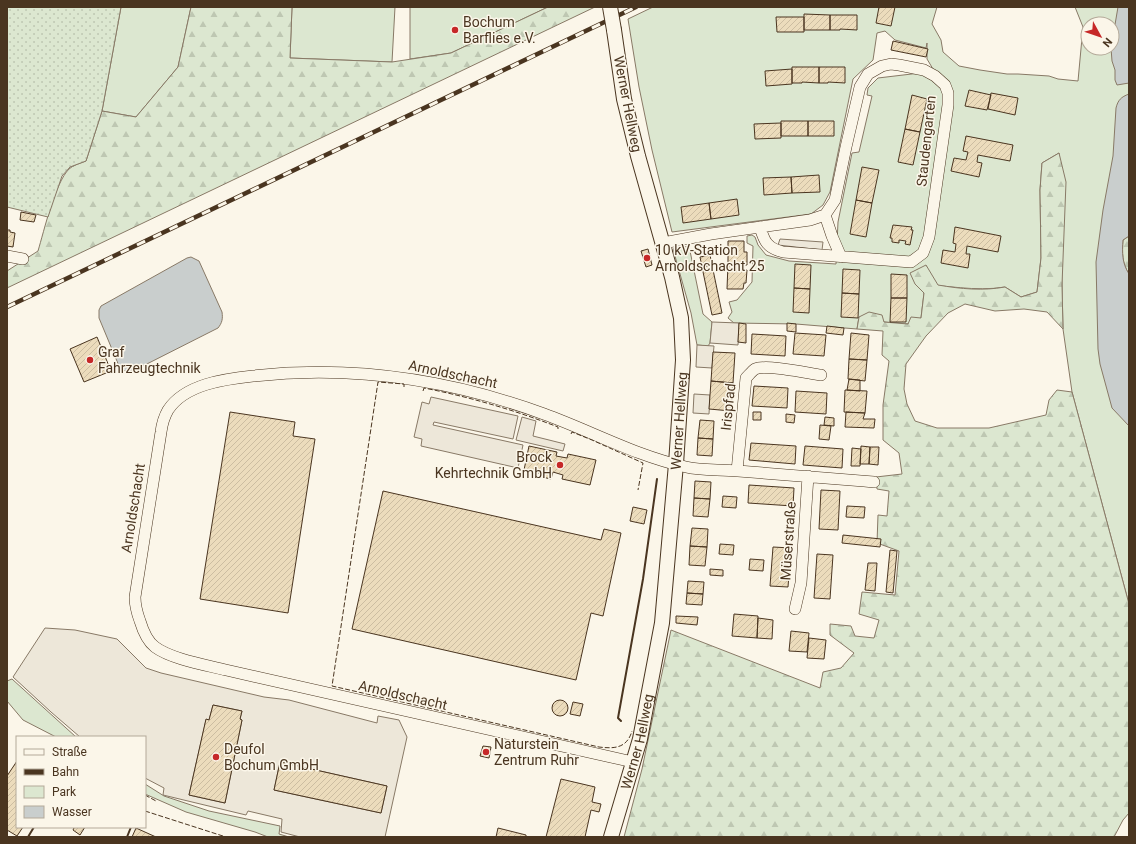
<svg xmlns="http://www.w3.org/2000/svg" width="1136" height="844" viewBox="0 0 1136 844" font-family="Roboto,sans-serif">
  <defs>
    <pattern id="forest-firs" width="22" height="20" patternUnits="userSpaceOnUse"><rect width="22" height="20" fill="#dce7d0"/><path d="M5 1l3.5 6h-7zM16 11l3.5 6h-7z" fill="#bec7b2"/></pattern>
    <pattern id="garden-dots" width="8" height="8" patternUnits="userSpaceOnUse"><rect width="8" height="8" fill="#dce7d0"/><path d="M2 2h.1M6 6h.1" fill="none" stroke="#bec7b2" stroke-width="1.8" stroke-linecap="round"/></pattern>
    <pattern id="building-hatch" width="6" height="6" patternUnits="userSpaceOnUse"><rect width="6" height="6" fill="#ecdcbc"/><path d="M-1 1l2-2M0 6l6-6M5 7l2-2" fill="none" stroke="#ccbda1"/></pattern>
  </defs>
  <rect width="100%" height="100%" fill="#fbf6e9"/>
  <!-- green -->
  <path fill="#dce7d0" stroke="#887966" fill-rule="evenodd" d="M121 7H191L178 67 136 117 102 111Z
    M292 7H395L392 62 290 58Z
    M410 7H548L451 53 410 59Z
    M653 7H937L932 24 941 40 943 52 959 66 980 70 1007 74H1018L1049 76 1058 79 1078 81 1083 27 1075 7H1129V604L1072 392 1063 329 1059 153 1042 163 1040 190 1041 258 1037 292 1021 297 1005 287C975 292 946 285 915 284L924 293 921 318 908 324 884 322 859 317 857 329 796 324 734 323 728 318 732 312 729 302 737 300 752 282 753 246 747 243V236L752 235 755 237 758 245 766 255 789 261 836 264 838 222 852 153 859 152 872 96 867 95 868 88 878 78 920 73 936 74 927 59V43L926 48 895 40 885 31 877 33 873 60 853 79 830 192 823 205 811 214 672 232 652 150 639 87 628 19ZM1088 24H1112V48H1088Z
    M689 246 703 314 712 322 710 343 708 346 697 345 691 313 673 249Z
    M12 679 76 737H56L23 720 7 701V681Z
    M145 784 164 796 209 811 280 826 279 834 289 837H268L255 832 186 812 145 794Z"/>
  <!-- forest -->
  <path fill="url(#forest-firs)" stroke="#887966" d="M191 7H292L290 58 392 62 451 53 548 7H595L7 288V271L38 251C44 231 55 183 69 169 73 165 81 163 86 161L102 111 136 117 178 67Z
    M1059 153 1066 182 1062 285 1063 329 1047 312 1024 309 995 311 965 304 948 313 926 336 906 364 904 389 907 404 915 421 937 428H989L1046 415 1049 400 1057 390 1072 392 1129 604V813L1123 820 1114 837H624L642 769 671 630 820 688 823 672 841 668 854 653 830 635V624L851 626 855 636 874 638 879 620 859 614 862 592 895 595 899 551 877 543 878 515 887 516 889 491 877 489 876 477 902 474 899 453 883 440V405L889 361 882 355 883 331 857 329 859 317 869 312 882 315 884 322 908 324 911 317 921 318 924 293 915 284 910 273 926 265 938 285C961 289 983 291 1005 287L1021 297 1037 292 1041 258 1040 190 1042 163Z
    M1129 236V274C1122 263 1122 253 1123 240Z"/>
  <!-- garden -->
  <path fill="url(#garden-dots)" stroke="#887966" d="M7 7H121L102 111 86 161 70 167 62 176 48 217 7 207Z"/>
  <!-- parking -->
  <path fill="#ede7d9" stroke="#887966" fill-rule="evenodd" d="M780 239 823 242 822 250 778 245Z
    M712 322 739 323 738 345 710 343Z
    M697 345 714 346 712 368 696 367Z
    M694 394 710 395 709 414 693 413Z
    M431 397 518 416 513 439 434 422 433 425 523 445 518 468 421 446 422 439 414 437 422 402 429 404Z
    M522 417 536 421 533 436 565 444 563 451 516 440Z
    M45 628 75 630 117 639 146 668 161 673 264 697 289 700 377 723 378 716 399 720 407 737 385 837H300L281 832 282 819 248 811 246 815 163 795 164 788 145 778V737H80L51 712 13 677ZM213 705 242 711 240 719 242 720 225 803 189 795 206 720H209ZM280 762 387 786 381 813 274 790Z"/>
  <!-- water -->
  <path fill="#c9cecd" stroke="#887966" d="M1118 7H1129V83L1117 85 1115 80V70L1112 61 1111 48Z
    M1129 94V236L1123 240C1122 253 1122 263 1129 274V426L1112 408 1100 364 1098 349 1096 262 1103 210 1113 156 1116 108C1118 100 1121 97 1129 94Z
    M191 257 199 261 222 312C223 319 222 323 218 328L133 371H125L119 366 99 318V310L101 306 187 258Z"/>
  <!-- building -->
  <path fill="url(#building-hatch)" stroke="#4a3520" d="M879 7H895L891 26 876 23Z
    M804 14 830 15V30H804Z
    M830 15H857V30L840 29V30H830Z
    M776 17H804V32H777Z
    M893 41 928 49 926 57 891 50Z
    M792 67H819V83L802 82V83H792Z
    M819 67H845V83L828 82V83H819Z
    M792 69V84L766 86 765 71Z
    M969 90 991 95 987 110 965 106Z
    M991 93 1018 98 1015 115 988 109Z
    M912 95 927 99 920 132 905 129Z
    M781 121H808V136H781Z
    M808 121H834V136H808Z
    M781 123V138L755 139 754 124Z
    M905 129 920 132 913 165 898 162Z
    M966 136 1013 145 1010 161 978 155 977 162 982 163 979 177 951 171 954 158 966 160 968 152 963 151Z
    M862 167 879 170 872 203 856 200Z
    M819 175 820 192 792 193 791 177Z
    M791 177 792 193 764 195 763 178Z
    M737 199 739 215 711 219 709 203Z
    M856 200 872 203 866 237 850 234Z
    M709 203 711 219 683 223 681 207Z
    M21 212 36 215 34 222 20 220Z
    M893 225 912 227 911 230H913L910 245 905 244 906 241 899 240V243L892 242V238H890Z
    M955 227 1001 236 998 252 967 246 966 254H970L968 268 941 263 943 250 955 252 956 244 953 243Z
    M7 230H10V232L15 233 13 247 7 246Z
    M728 241H744V252H747V265L728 264Z
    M648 249 652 265 646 267 641 251Z
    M710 255 712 265 702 267 700 257Z
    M728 264 744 265V270H747L746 283H744L743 289H727Z
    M795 264 811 265 810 289 794 288Z
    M712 265 722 313 712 315 702 267Z
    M843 269 860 270 859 294 842 293Z
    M891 274 907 275V298H891Z
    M794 288 810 289 809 313 793 312Z
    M842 293 859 294 858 318 841 317Z
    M891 298H907L906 322H890Z
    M739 323 746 324V343L738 342Z
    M787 323 796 324V332L787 331Z
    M827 326 844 328 843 335 826 333Z
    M795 333 826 335 824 356 793 354Z
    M851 333 869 335 867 360 849 359Z
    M752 334 786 336 785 356 751 354Z
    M97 337 111 371 84 382 70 349Z
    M713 352 735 353 733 383 711 381Z
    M849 359 867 360 865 381 848 379Z
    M849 379 860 380V391L847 390Z
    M711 381 733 383 731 411 709 409Z
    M754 386 788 388 787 408 752 406Z
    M845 390 867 391 865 413 844 412Z
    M796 391 827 393 826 414 795 412Z
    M230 412 295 422 293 436 315 439 288 613 200 599Z
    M753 412H761V420H753Z
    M846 412 865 413 863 419H875L874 428 845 427Z
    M786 414 795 415 794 423 786 422Z
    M825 417 834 418V426L824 425Z
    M700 420 714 421 713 439 698 438Z
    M820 425 831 426 829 440 819 439Z
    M698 438 713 439 712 456 697 455Z
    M751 443 796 446 795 464 749 460Z
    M529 446 557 452 556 456 567 458 568 454 596 460 590 485 562 479 563 475 553 472 551 479 542 477 543 474 524 470Z
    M805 446 843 449 842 468 803 465Z
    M861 446 870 447 869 464H860Z
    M870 447H879L878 465 869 464Z
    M852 448 861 449 860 466H851Z
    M695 481 711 482 710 499 694 498Z
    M749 485 794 488 793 506 748 503Z
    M821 490 840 491 838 530 819 529Z
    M383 491 601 540 604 529 621 533 603 616 591 613 576 680 352 629Z
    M723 496 737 497 736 508 722 507Z
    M694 498 710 499 708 517 693 516Z
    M847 506 865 507 864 518 846 517Z
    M633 507 647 510 644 524 630 521Z
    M692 528 708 529 707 547 690 546Z
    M843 535 881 539 880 547 842 543Z
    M720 544 734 545 733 555 719 554Z
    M690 546 707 547 705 566 689 565Z
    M773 547 791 548 788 587 770 586Z
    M890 550 897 551 893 593 886 592Z
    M817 554 833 555 830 599 814 598Z
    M750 559 764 560 763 571 749 570Z
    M868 563H877L875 591 865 590Z
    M710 569 723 570V576L710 575Z
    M688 581 704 582 703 594 687 593Z
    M687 593 703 594 702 605 686 604Z
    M734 614 758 616 757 638 732 636Z
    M676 616 698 617 697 625 676 623Z
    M758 618 773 620 772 639 757 638Z
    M791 631 809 633 807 652 789 651Z
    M809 638 826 640 824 659 807 658Z
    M552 708a8 8 0 1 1 16 0a8 8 0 1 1-16 0Z
    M573 702 583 704 580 716 570 714Z
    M213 705 242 711 240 719 242 720 225 803 189 795 206 719 209 720Z
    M483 746 491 747 489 758 480 756Z
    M17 761V827H23L17 836 7 830V776Z
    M280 762 387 786 381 813 274 790Z
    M561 779 595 787 592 802 601 804 599 812 591 810 585 837H546Z
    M72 827H85L80 835 73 830 74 828Z
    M136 828 156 837H132Z
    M498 828 526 835V837H496Z"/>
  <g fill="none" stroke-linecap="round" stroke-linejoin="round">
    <!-- minor casing -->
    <g stroke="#4a3520" stroke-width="12">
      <path id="minor" d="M825 215 832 236 841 257
        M663 243 711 234 810 220 825 215 835 200 846 147 860 87 868 74 882 66 891 64 899 65 924 70 935 76 945 85 948 93V105L929 237 923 253 911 262 783 252C767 248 764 241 760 227
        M7 256 23 259
        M737 471 746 378C749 375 752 371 755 369 766 364 807 373 821 375
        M795 609 801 583 808 476
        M633 762 226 670C206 665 171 659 155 647 147 641 143 631 140 621 137 613 135 606 135 597L161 432C162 424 164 417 168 410 185 384 225 379 253 376 352 365 451 380 544 414 591 431 636 456 686 467 702 471 721 469 738 471 784 475 829 478 874 482"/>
    </g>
    <!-- major casing -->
    <g stroke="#4a3520" stroke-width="16">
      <g id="major">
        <path id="s1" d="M611 837 640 739 662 623 676 464 683 360 681 318 672 277 638 156 624 99 614 30"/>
      </g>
    </g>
    <!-- minor -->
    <use href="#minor" stroke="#fbf6e9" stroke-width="11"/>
    <!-- major -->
    <use href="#major" stroke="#fbf6e9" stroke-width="14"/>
    <!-- rail casing -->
    <g stroke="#4a3520" stroke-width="4.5">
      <path id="rail" d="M7 307 636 7"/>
    </g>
    <!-- rail -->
    <use href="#rail" stroke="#fbf6e9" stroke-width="3" stroke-dasharray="9" stroke-linecap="butt"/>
    <!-- major-bridge casing -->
    <g stroke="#4a3520" stroke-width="16" stroke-linecap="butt">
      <path id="major-bridge" d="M610 7 614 30"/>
    </g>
    <!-- major-bridge -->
    <use href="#major-bridge" stroke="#fbf6e9" stroke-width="14"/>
    <!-- fence -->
    <path stroke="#4a3520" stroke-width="1" stroke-dasharray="5 2" stroke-linecap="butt" d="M404 387V384L378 382 332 686 599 747C615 749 627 748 632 731
      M423 391 424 388C470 397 514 410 558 427V429
      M571 434 572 432 592 440 643 463 638 490
      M145 795 156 801
      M145 811 226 837"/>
    <!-- wall -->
    <path stroke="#4a3520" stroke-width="2" d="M621 721 618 718 643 579 657 479
      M28 837 34 827
      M127 837 131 827"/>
  </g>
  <!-- markers -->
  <g fill="#c62828" stroke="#fbf6e9" stroke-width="1.5">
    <circle cx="455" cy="30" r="4"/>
    <circle cx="647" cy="258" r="4"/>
    <circle cx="90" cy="360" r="4"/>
    <circle cx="560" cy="465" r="4"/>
    <circle cx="486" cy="752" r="4"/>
    <circle cx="216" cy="757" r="4"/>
  </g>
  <g text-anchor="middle" stroke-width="3" stroke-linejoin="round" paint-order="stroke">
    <!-- poi labels -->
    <g font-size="14" fill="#4a3520" stroke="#fbf6e9" text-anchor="start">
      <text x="463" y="27">Bochum<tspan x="463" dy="16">Barflies e.V.</tspan></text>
      <text x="655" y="255">10 kV-Station<tspan x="655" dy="16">Arnoldschacht 25</tspan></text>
      <text x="98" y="357">Graf<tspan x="98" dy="16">Fahrzeugtechnik</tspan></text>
      <text x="552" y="462" text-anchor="end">Brock<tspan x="552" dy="16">Kehrtechnik GmbH</tspan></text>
      <text x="494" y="749">Naturstein<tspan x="494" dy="16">Zentrum Ruhr</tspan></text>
      <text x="224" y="754">Deufol<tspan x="224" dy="16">Bochum GmbH</tspan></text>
    </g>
    <!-- street labels -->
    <g font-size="14" fill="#4a3520" stroke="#fbf6e9">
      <text transform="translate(628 104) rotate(79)" y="5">Werner Hellweg</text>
      <text transform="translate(926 141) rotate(-84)" y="5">Staudengarten</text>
      <text transform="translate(453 374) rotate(12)" y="5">Arnoldschacht</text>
      <text transform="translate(728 407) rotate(-84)" y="5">Irispfad</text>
      <text dy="5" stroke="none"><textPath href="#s1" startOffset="423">Werner Hellweg</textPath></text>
      <text transform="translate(133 508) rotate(-81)" y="5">Arnoldschacht</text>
      <text transform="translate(788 541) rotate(-86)" y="5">Müserstraße</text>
      <text transform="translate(403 695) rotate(13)" y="5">Arnoldschacht</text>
      <text dy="5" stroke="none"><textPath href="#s1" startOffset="99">Werner Hellweg</textPath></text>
    </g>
  </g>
  <!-- border -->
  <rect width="1136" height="844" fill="none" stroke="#4a3520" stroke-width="16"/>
  <!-- legend -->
  <rect x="16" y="736" width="130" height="92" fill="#fbf6e9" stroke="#b4a999"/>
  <rect x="24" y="749" width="20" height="6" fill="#fbf6e9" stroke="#b4a999"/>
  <text x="52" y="756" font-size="12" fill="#4a3520">Straße</text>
  <rect x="24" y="769" width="20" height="6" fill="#4a3520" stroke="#b4a999"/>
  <text x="52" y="776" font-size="12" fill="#4a3520">Bahn</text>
  <rect x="24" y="786" width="20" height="12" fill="#dce7d0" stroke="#b4a999"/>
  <text x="52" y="796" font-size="12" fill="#4a3520">Park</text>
  <rect x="24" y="806" width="20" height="12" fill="#c9cecd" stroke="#b4a999"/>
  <text x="52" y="816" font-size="12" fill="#4a3520">Wasser</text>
  <!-- north arrow -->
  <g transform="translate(1100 36) rotate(130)"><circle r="19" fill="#fbf6e9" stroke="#b4a999"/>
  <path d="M0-3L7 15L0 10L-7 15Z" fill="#c62828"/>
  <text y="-6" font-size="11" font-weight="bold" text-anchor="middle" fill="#4a3520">N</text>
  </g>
</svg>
